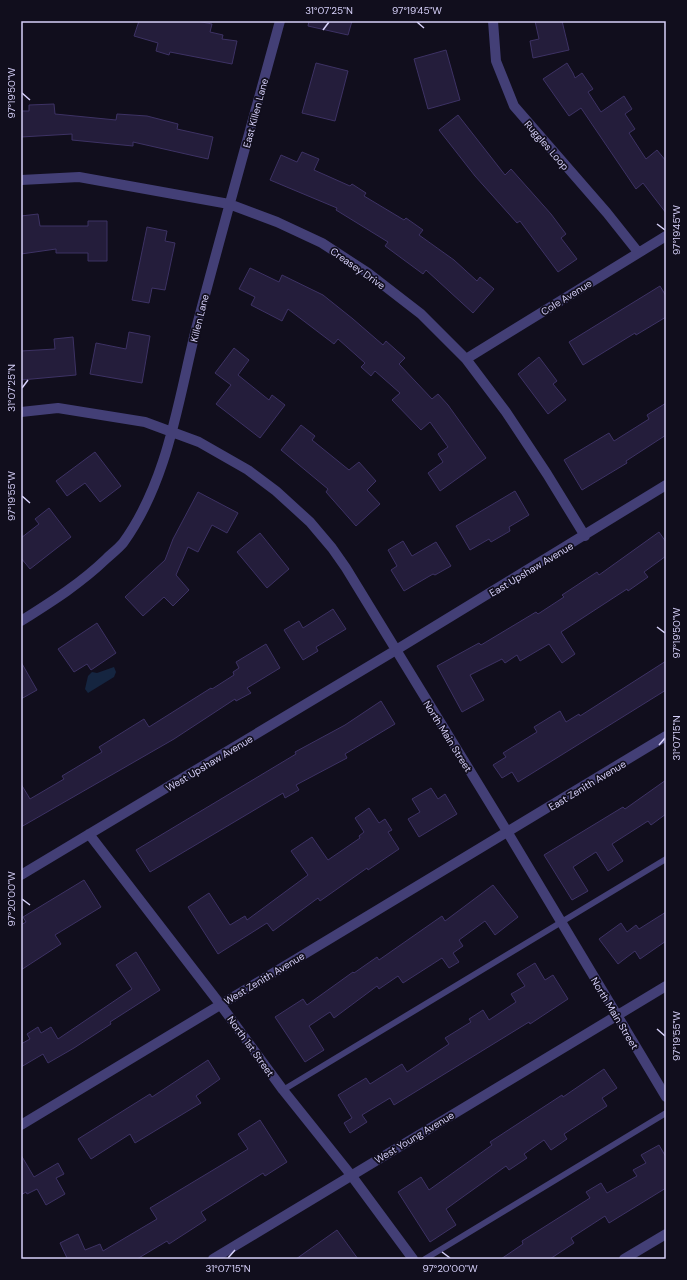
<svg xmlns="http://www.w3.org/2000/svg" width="687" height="1280" viewBox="0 0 687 1280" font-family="'DM Sans',sans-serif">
  <rect width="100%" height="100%" fill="#110e1d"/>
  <!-- water -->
  <path fill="#152540" d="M114 667 116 672 114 677 88 693 85 689 88 676 92 672 97 673Z"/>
  <!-- building -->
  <path fill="#241d3b" stroke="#3d3264" d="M139 21H197L212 24 210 32 223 35 222 39 237 41 232 64 170 52 169 55 156 51 158 43 134 36Z
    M309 21H352L348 35 308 26Z
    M535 21H562L569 50 533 58 530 41 539 39Z
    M446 50 460 100 428 109 414 59Z
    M316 63 348 71 335 121 302 113Z
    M567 63 573 73 575 78 582 73 593 89 588 92 601 112 624 96 632 109 625 114 635 129 629 133 646 159 657 150 666 161V213L643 183 636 189 581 108 569 116 543 79Z
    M54 104 55 114 116 120 117 114 147 116 178 124 177 129 213 137 208 159 133 142V146L72 140V134L21 137V111H29V105Z
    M458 115 505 175 511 169 551 214 566 234 561 238 577 259 558 272 520 221 517 223 475 176 439 130Z
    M302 152 319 159 314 170 350 186 352 184 366 193 364 196 404 220 406 218 423 230 419 235 454 260 477 281 480 277 494 289 473 313 426 270 423 274 385 246 388 242 336 210 337 208 270 180 281 155 297 162Z
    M38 214 40 226H88V221H107V261H88V253H56V249L21 254V216Z
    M147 227 167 231 165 241 175 243 165 290 152 288 149 303 132 300Z
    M250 268 279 282 282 275 323 295 353 319 383 345 386 341 405 358 399 364 432 399 438 394 448 405 486 458 440 491 428 473 443 462 438 454 448 447 430 422 421 430 392 400 400 393 375 371 371 376 361 367 365 363 338 339 334 344 288 309 282 321 251 305 255 297 239 289Z
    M660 286 666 296V317L636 335 635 333 583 365 569 342Z
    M129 332 150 336 142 383 90 374 96 343 126 349Z
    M73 337 76 375 21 380V351L55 349 54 339Z
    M234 348 249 360 238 375 269 400 272 395 285 405 260 438 216 404 231 385 215 373Z
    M539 357 557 381 553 384 566 400 548 414 518 374Z
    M666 403V435L626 461 627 463 582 490 564 460 609 433 614 441 649 419 647 415Z
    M301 425 315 436 312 440 349 470 359 462 376 481 367 490 380 504 356 526 326 492 328 489 281 450Z
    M95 452 121 486 100 502 85 483 67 496 56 481Z
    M515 491 529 515 509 527 510 531 491 542 489 539 470 550 456 526Z
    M198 492 238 513 227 533 212 525 198 552 188 547 176 575 189 590 173 606 164 597 143 616 125 597 165 560 173 539Z
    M49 508 71 537 30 569 21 558V538L39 524 35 519Z
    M659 532 666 542V556L644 572 648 577 628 591 627 589 561 632 575 654 562 663 549 644 520 661 517 655 505 663 502 659 470 675 484 700 462 712 437 666 479 643 481 645 536 612 538 614 564 597 562 595 597 572 599 575Z
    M260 533 289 569 267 588 237 552Z
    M403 541 412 556 436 542 451 566 435 575 433 574 404 591 391 570 397 566 388 550Z
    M333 609 346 629 316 647 318 651 303 660 284 630 299 621 303 628Z
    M97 623 116 653 91 670 87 664 74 672 58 649Z
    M266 644 280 668 247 688 251 693 236 701 235 699 174 739 21 827V784L30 799 64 779 62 776 102 752 99 747 144 719 149 727 211 688 212 689 234 675 233 672 239 668 236 662Z
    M666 661V690L518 782 512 772 502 778 493 765 506 757 503 753 537 732 534 727 560 711 566 722 579 714 580 716Z
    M21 662 37 690 21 699Z
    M381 701 395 724 345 754 347 758 296 785 299 790 285 798 283 793 150 872 136 850 296 754 295 752 345 725Z
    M666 780V814L651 825 648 821 612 844 623 861 608 871 596 852 573 867 588 891 572 900 544 855 623 807 625 809Z
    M431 788 438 799 445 794 457 814 419 837 408 819 420 812 412 799Z
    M369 808 379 823 385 819 392 830 388 832 399 849 368 870 367 868 320 901 318 898 273 931 267 923 218 954 188 907 209 893 230 925 245 916 247 920 308 875 291 851 312 837 328 860 360 838 359 836 364 832 355 818Z
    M84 880 101 907 55 935 61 944 21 970V925L26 922 23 917Z
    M493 885 518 917 495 935 485 921 459 940 463 946 453 953 459 962 449 968 442 958 403 983 398 976 379 989 377 986 334 1018 330 1012 309 1026 324 1050 305 1062 275 1017 303 999 307 1005 353 972 354 973 377 957 379 960 442 916 445 921Z
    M666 912V941L640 959 635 951 618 964 599 939 621 923 627 932 636 925 639 929Z
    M136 952 160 990 110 1022 111 1024 74 1048 48 1063 43 1054 21 1067V1044L30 1039 27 1034 38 1027 41 1033 51 1027 58 1039 132 989 116 965Z
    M535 963 545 980 553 975 568 999 530 1024 529 1022 394 1105 390 1098 362 1115 367 1122 350 1133 344 1123 352 1118 338 1095 366 1078 370 1084 402 1064 407 1072 449 1044 445 1038 471 1022 469 1019 483 1010 489 1020 516 1002 511 994 525 986 517 974Z
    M208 1060 220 1079 196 1096 201 1103 135 1143 130 1134 91 1159 78 1139 150 1094 152 1097Z
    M604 1069 617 1088 602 1098 607 1106 564 1134 567 1139 551 1150 544 1140 524 1154 527 1158 509 1170 506 1166 446 1209 456 1225 430 1242 398 1192 421 1177 429 1190 492 1145 490 1142 562 1095 563 1097Z
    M260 1120 287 1162 265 1176 263 1173 201 1212 206 1220 169 1244 167 1241 137 1259H65L67 1258 60 1243 78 1234 85 1250 100 1244 103 1251 157 1219 150 1208 248 1149 238 1134Z
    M659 1145 666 1157V1188L609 1223 605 1216 571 1238 574 1243 550 1259H501L523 1244 522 1241 590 1198 586 1192 601 1183 607 1193 637 1176 633 1170 646 1163 641 1155Z
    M21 1155 34 1177 58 1163 64 1174 56 1178 65 1194 46 1205 37 1189 27 1194 26 1192 21 1195Z
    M337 1230 358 1259H296Z"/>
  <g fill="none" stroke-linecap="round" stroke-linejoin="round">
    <!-- service -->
    <path stroke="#433f76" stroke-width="6" d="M283 1090 666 859
      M425 1259 666 1113"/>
    <!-- minor -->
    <path stroke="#433f76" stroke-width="10" d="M493 21 496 61 514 106 607 213 638 252
      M21 180 79 177 229 204 277 222 322 243 368 273 421 314 466 359 506 412 547 474 585 536
      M466 359 666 236
      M21 412 58 408 145 422 199 442 248 470 276 491 310 522 332 548 346 568 508 833 666 1097
      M21 621C51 602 80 584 106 559 111 554 118 549 123 543 168 481 178 401 196 329 223 226 252 124 280 21
      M89 834 220 1004 283 1090 351 1175 413 1259
      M21 875 396 650 666 485
      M21 1125 666 736
      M624 1259 666 1234"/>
    <!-- tertiary -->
    <path stroke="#433f76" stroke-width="10" d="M213 1259 666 986"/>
  </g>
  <!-- ticks -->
  <path fill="none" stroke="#d6d0f9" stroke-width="1.5" d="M417 22 424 28M323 30 329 22M22 93 30 100M657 224 665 230M22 388 28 380M22 496 30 503M657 627 665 633M659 745 665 738M22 899 30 905M657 1029 665 1036M442 1252 450 1258M228 1258 235 1250"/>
  <g text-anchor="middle" stroke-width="3.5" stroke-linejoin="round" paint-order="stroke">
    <!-- street labels -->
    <g font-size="10" fill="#d6d0f9" stroke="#110e1d">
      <text transform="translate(255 113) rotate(-75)" y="4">East Killen Lane</text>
      <text transform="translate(547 145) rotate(49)" y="4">Ruggles Loop</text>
      <text transform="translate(358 268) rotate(35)" y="4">Creasey Drive</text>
      <text transform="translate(566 297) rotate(-32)" y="4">Cole Avenue</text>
      <text transform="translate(199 318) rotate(-76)" y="4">Killen Lane</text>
      <text transform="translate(531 569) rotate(-31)" y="4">East Upshaw Avenue</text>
      <text transform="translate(448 736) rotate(58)" y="4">North Main Street</text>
      <text transform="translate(209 763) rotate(-31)" y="4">West Upshaw Avenue</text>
      <text transform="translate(587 785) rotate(-31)" y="4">East Zenith Avenue</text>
      <text transform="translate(264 978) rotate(-31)" y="4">West Zenith Avenue</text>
      <text transform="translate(615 1013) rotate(59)" y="4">North Main Street</text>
      <text transform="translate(251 1046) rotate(54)" y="4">North 1st Street</text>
      <text transform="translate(414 1137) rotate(-31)" y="4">West Young Avenue</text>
    </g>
  </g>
  <!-- border -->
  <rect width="687" height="1280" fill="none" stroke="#110e1d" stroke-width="44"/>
  <rect x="22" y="22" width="643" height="1236" fill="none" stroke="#d6d0f9" stroke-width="1.5"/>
  <g font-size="10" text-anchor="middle" fill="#d6d0f9">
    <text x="329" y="14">31°07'25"N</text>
    <text x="417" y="14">97°19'45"W</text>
    <text transform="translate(11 93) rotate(-90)" y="4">97°19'50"W</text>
    <text transform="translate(676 230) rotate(-90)" y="4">97°19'45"W</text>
    <text transform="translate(11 388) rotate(-90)" y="4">31°07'25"N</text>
    <text transform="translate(11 496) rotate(-90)" y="4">97°19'55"W</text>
    <text transform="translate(676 633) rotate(-90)" y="4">97°19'50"W</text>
    <text transform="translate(676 738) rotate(-90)" y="4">31°07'15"N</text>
    <text transform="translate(11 899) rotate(-90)" y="4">97°20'00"W</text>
    <text transform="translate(676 1036) rotate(-90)" y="4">97°19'55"W</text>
    <text x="228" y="1272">31°07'15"N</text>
    <text x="450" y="1272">97°20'00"W</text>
  </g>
</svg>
